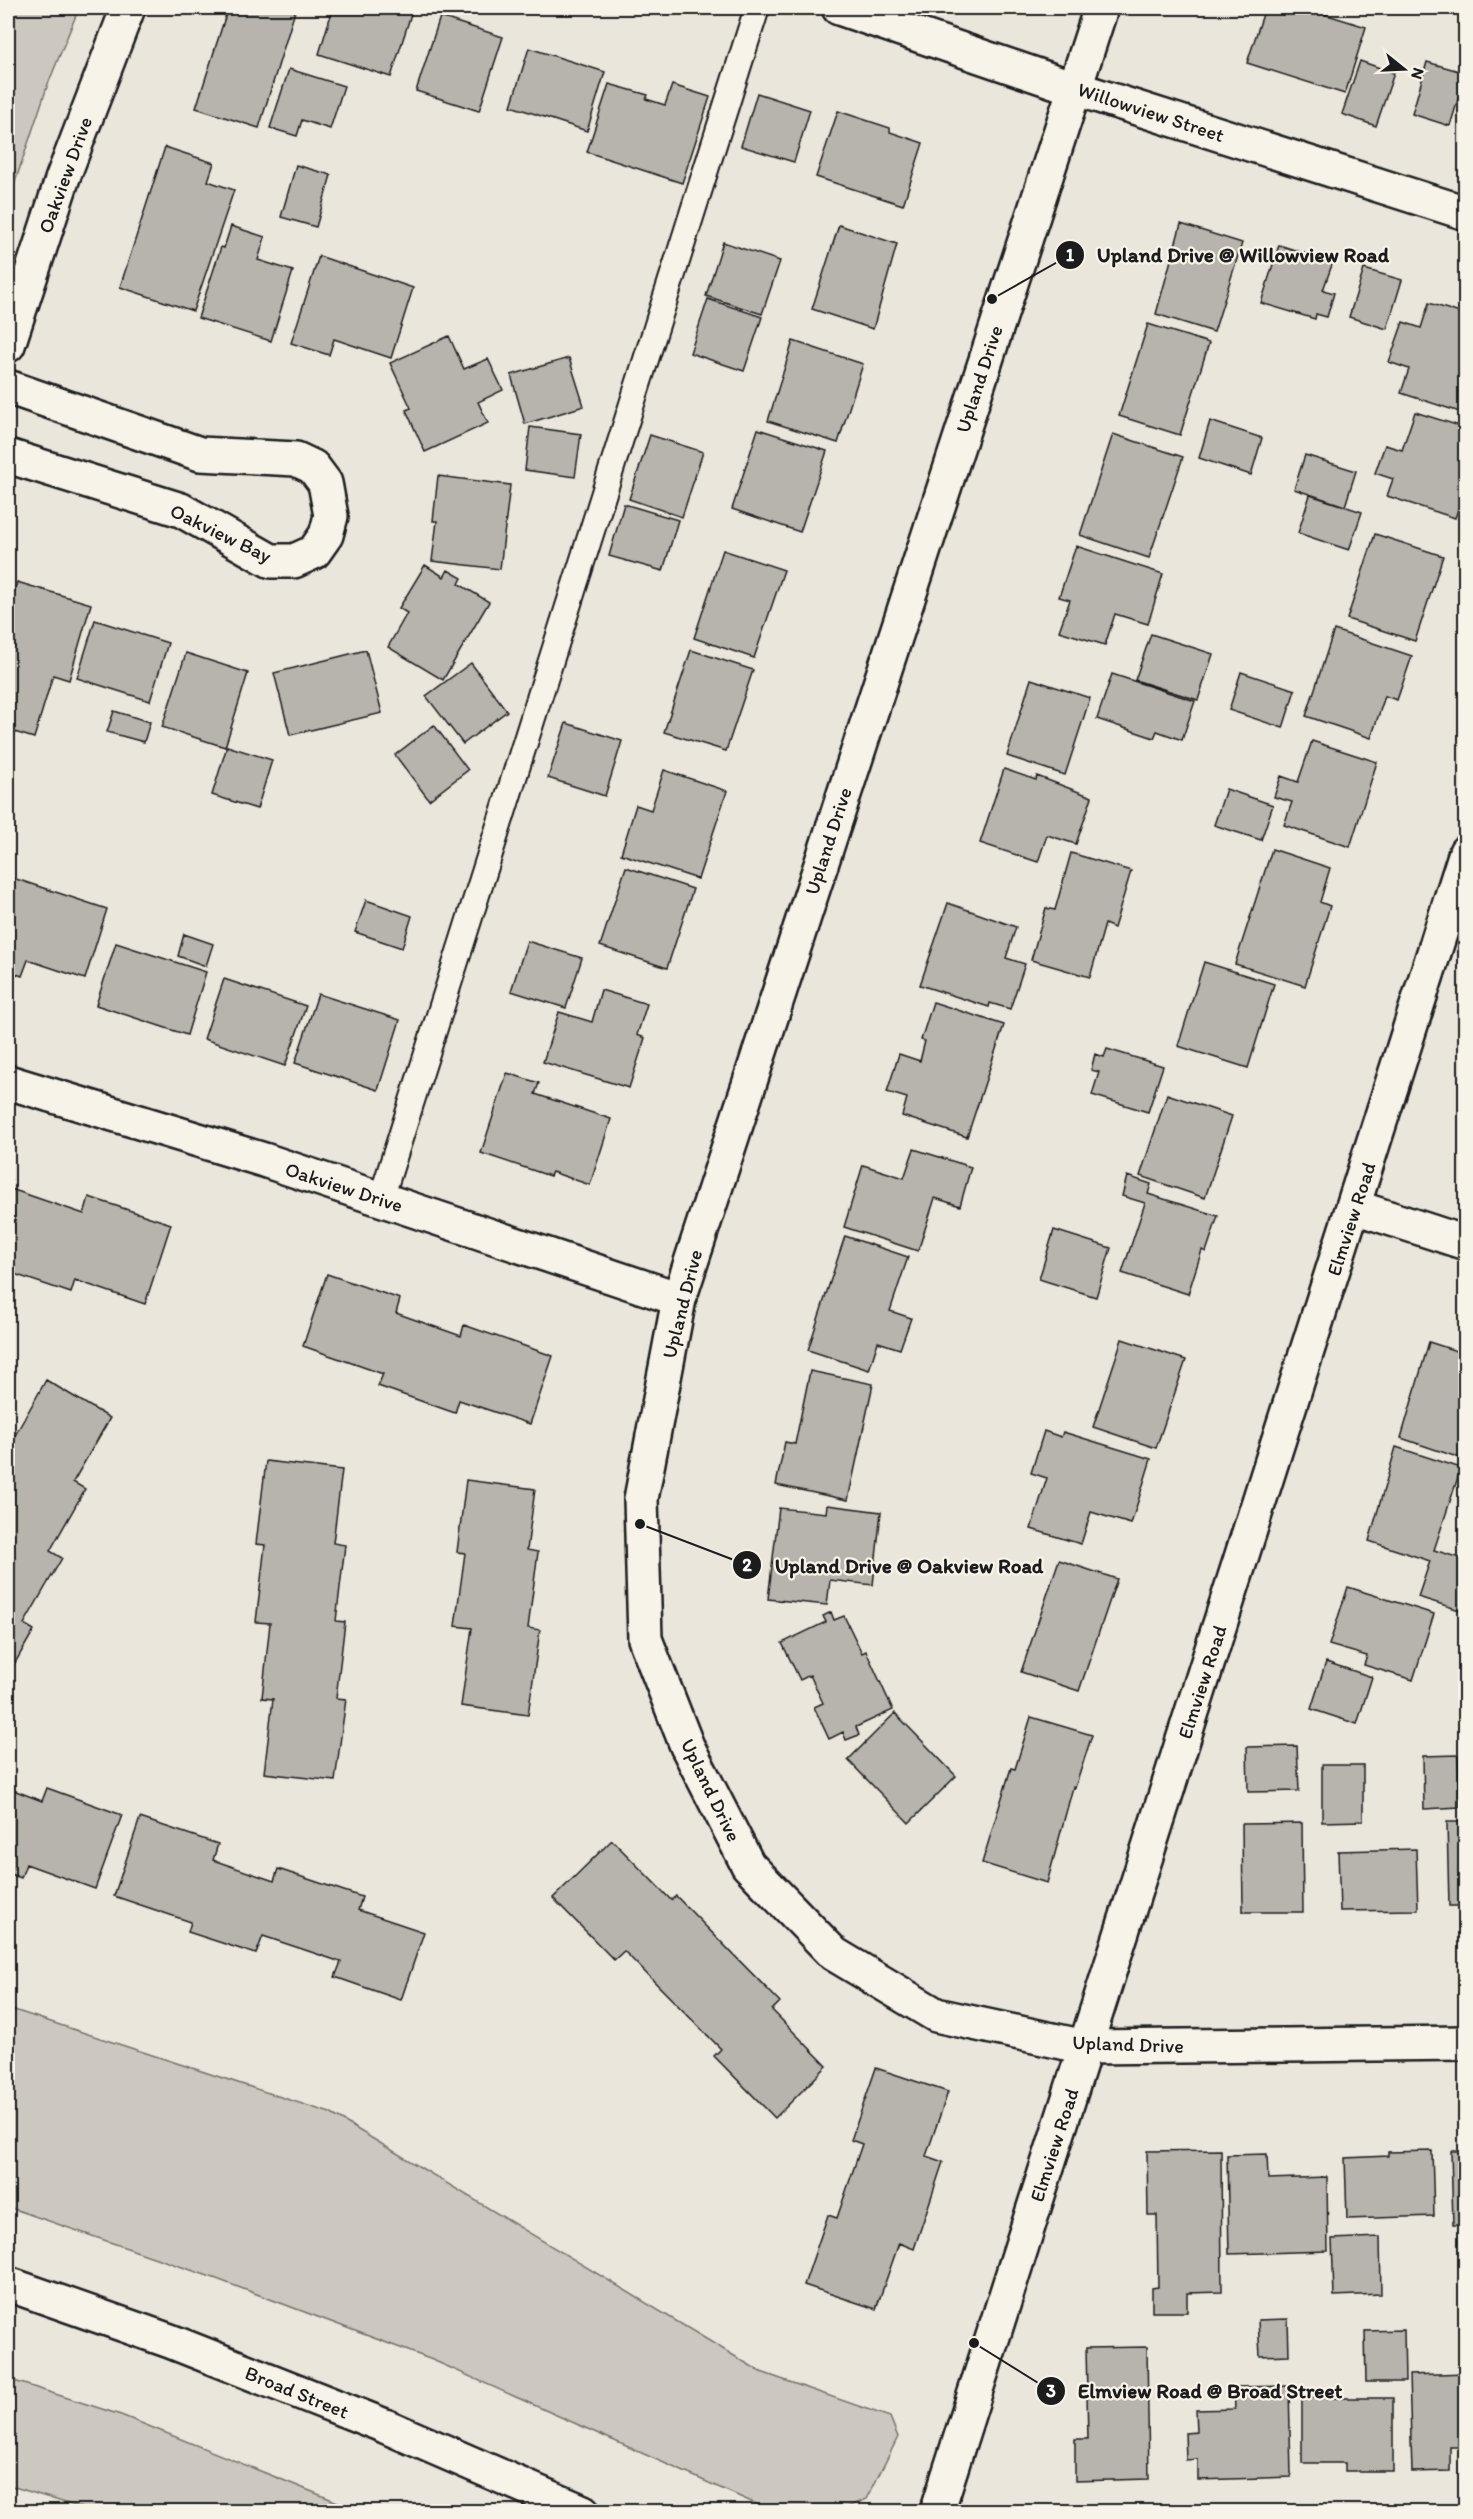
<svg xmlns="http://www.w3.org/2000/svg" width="1473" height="2519" viewBox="0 0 1473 2519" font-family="Itim,sans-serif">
  <rect width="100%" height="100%" fill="#eae6dc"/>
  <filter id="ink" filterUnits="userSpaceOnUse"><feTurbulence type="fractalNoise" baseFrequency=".0167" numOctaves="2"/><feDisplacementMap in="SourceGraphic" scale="12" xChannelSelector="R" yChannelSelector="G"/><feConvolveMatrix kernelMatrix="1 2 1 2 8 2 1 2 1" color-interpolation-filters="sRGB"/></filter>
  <g filter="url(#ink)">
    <!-- green -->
    <path fill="#ccc8c0" stroke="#74726e" stroke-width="1.5" d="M8 8H79L48 84 8 203Z
      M8 2008 330 2113 761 2372 890 2417 898 2437 867 2499 839 2511H772L435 2361 214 2278 8 2207Z
      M8 2379 121 2415 360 2511H91L8 2485Z"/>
    <!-- building -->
    <path fill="#b6b4ac" stroke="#1c1c1c" stroke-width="1.5" d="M228 8H296L259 128 196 108Z
      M333 8H413L391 77 319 54Z
      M1265 8H1305L1366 27 1345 94 1247 63Z
      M440 17 503 37 479 111 416 91Z
      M529 48 605 72 587 131 511 106Z
      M1360 61 1394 73 1376 126 1342 114Z
      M1427 62 1466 73 1450 126 1412 114Z
      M289 69 344 86 330 129 302 120 297 136 270 128Z
      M609 84 648 95 646 99 665 105 672 85 710 97 682 183 587 152Z
      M757 93 810 110 794 162 741 146Z
      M838 111 890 128V132L923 143 903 205 816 177Z
      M165 147 214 163 208 181 234 190 193 311 120 287Z
      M296 165 331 175 316 227 281 217Z
      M1181 224 1242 243 1214 332 1156 314Z
      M839 225 897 244 873 329 812 309Z
      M231 226 265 237 258 260 293 271 271 341 198 318 221 247 224 248Z
      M723 242 780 261 762 314 706 296Z
      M1279 245 1333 262 1323 290 1334 293 1327 317 1316 314 1315 319 1261 303Z
      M319 256 413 288 391 358 334 339 329 355 291 343Z
      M1364 269 1402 280 1387 329 1349 317Z
      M708 299 762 317 744 371 690 353Z
      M1429 303 1466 315V414L1401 393 1409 369 1389 362 1403 322 1421 328Z
      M1148 324 1209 343 1180 435 1119 416Z
      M449 336 464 369 488 359 503 390 478 402 488 423 425 452 406 410 411 408 390 363Z
      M793 341 863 364 838 443 768 421Z
      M569 358 584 406 525 424 511 375Z
      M1415 412 1466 428V487L1455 518 1387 496 1393 479 1375 473 1385 445 1402 450Z
      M1210 421 1262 438 1251 475 1199 458Z
      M530 427 581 434 575 477 525 470Z
      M758 429 827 451 800 532 732 509Z
      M1113 434 1183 457 1149 558 1080 535Z
      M650 435 703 452 682 517 629 499Z
      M1305 455 1356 471 1345 506 1294 489Z
      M438 476 510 485 500 569 432 561 437 521H433Z
      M1310 495 1362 512 1349 550 1298 533Z
      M624 504 678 520 663 571 609 556Z
      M1375 534 1443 556 1415 641 1347 619Z
      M1076 546 1163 574 1148 624 1115 614 1105 645 1059 631 1070 600 1059 597Z
      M723 550 784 570 754 658 694 638Z
      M425 565 444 577 448 570 462 578 459 584 489 602 443 680 388 647 407 613 399 608Z
      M17 582 91 604 69 680 53 675 34 738 8 730V615Z
      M95 620 168 643 150 701 77 678Z
      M1334 630 1412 656 1397 700 1385 696 1371 738 1306 716Z
      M1151 634 1213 654 1198 700 1135 680Z
      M366 650 382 713 290 735 274 673Z
      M691 650 753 670 726 751 664 732Z
      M186 653 248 673 225 747 162 727Z
      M471 663 507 711 463 744 426 696Z
      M1241 672 1295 690 1283 728 1229 710Z
      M1112 674 1195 701 1182 740 1157 731 1154 738 1097 719Z
      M1031 679 1090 698 1065 775 1007 756Z
      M114 711 150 722 144 742 107 732Z
      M566 723 622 741 605 796 548 778Z
      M434 725 468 770 429 800 395 755Z
      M1312 741 1377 762 1350 847 1284 825 1292 802 1274 797 1281 776 1298 782Z
      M227 746 272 760 257 809 212 795Z
      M1004 769 1036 780 1037 776 1092 797 1076 844 1047 835 1038 862 980 843Z
      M664 770 727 791 698 879 621 854 636 805 651 810Z
      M1226 789 1273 805 1261 840 1214 825Z
      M1272 849 1330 868 1320 902 1330 906 1305 986 1235 964Z
      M1071 853 1131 871 1114 928 1105 924 1090 977 1031 960 1046 908 1055 910Z
      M626 867 693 889 667 968 600 946Z
      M13 878 107 909 85 979 28 960 22 976 8 971V895Z
      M366 900 412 916 402 948 355 932Z
      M948 903 1016 927 1006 958 1025 964 1010 1009 990 1003 989 1007 920 985Z
      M184 934 213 944 206 966 178 956Z
      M527 941 582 958 566 1008 511 991Z
      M116 943 206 972 187 1035 96 1005Z
      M1204 962 1274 984 1248 1068 1178 1046Z
      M224 979 306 1006 285 1066 204 1039Z
      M601 990 647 1004 637 1035 645 1038 629 1088 543 1062 559 1012 592 1022Z
      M318 994 400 1020 378 1090 295 1063Z
      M933 1002 1004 1025 967 1137 902 1116 907 1098 887 1092 899 1054 920 1061 925 1041 921 1040Z
      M1107 1049 1163 1066 1148 1112 1092 1095 1099 1072 1091 1070 1095 1054 1104 1057Z
      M507 1073 539 1083 535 1094 611 1119 590 1185 552 1172 550 1176 481 1153Z
      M1167 1094 1232 1116 1205 1198 1140 1176Z
      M914 1149 971 1167 960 1206 935 1198 918 1251 844 1227 863 1165 904 1178Z
      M1127 1176 1151 1184 1148 1194 1218 1216 1206 1252 1202 1250 1188 1294 1122 1273 1145 1203 1122 1196Z
      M8 1179 11 1180 8 1188 84 1214 89 1197 171 1224 145 1304 75 1280 71 1293 8 1272Z
      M1054 1230 1111 1248 1096 1297 1039 1279Z
      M845 1236 908 1257 890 1311 911 1318 900 1349 878 1342 869 1370 808 1350Z
      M327 1274 400 1299 396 1313 461 1336 464 1325 553 1356 530 1424 459 1400 455 1413 378 1386 383 1374 303 1346Z
      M1122 1339 1186 1360 1156 1448 1093 1427Z
      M1429 1342 1466 1354 1463 1459 1401 1438Z
      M810 1371 873 1384 848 1500 776 1485 785 1442 795 1444Z
      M46 1380 110 1418 73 1482 85 1489 50 1551 62 1558 24 1624 34 1630 8 1675V1474L17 1457 8 1451V1448Z
      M1044 1431 1061 1437 1063 1432 1151 1459 1131 1524 1091 1512 1081 1544 1031 1529 1047 1478 1031 1473Z
      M1396 1447 1461 1468 1434 1550 1466 1560V1612L1418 1597 1430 1561 1369 1541Z
      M266 1461 342 1470 333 1543 345 1545 336 1621 345 1622 336 1698 346 1699 335 1781 264 1773 273 1699 262 1698 270 1623 256 1622 265 1545 256 1544Z
      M466 1480 535 1489 527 1550 538 1552 528 1628 540 1630 528 1715 461 1706 472 1628 455 1626 465 1553 457 1552Z
      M827 1505 881 1512 873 1585 830 1580 827 1605 768 1599 779 1508 826 1513Z
      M1059 1560 1117 1579 1079 1691 1021 1672Z
      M1348 1587 1434 1614 1413 1680 1364 1665 1367 1656 1329 1645Z
      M831 1612 834 1620 844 1616 862 1653 866 1651 893 1710 856 1727 859 1735 846 1740 843 1732 829 1739 814 1707 823 1703 810 1675 800 1680 782 1643 826 1622 823 1616Z
      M1326 1662 1372 1677 1357 1724 1311 1709Z
      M895 1713 956 1776 909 1823 848 1760Z
      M1031 1717 1092 1735 1075 1788 1073 1787 1047 1883 982 1863 1011 1768 1015 1769Z
      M1297 1746 1299 1791 1248 1792 1247 1747Z
      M1458 1755 1460 1807 1424 1809 1423 1756Z
      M1322 1765H1363V1821L1322 1822Z
      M8 1788 42 1801 47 1788 122 1815 95 1889 26 1864 21 1878 8 1873Z
      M140 1818 218 1844 213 1860 274 1881 278 1869 362 1897 358 1910 424 1932 401 2000 335 1977 341 1962 263 1936 256 1954 188 1932 191 1922 114 1896Z
      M1447 1822H1466V1906H1449Z
      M1302 1823 1303 1912H1243L1242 1824Z
      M612 1840 671 1900 676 1896 780 2002 772 2010 827 2066 775 2118 714 2056 721 2049 624 1951 614 1960 553 1898Z
      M1416 1849 1418 1910 1340 1911 1338 1851Z
      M876 2068 948 2092 926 2156 943 2162 914 2249 899 2243 876 2309 804 2285 828 2215 837 2218 862 2144 851 2140Z
      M1221 2150 1222 2292 1187 2293V2312H1152V2288L1158 2287 1157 2215H1148L1147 2151Z
      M1432 2151 1434 2216 1347 2219 1345 2158 1388 2156V2152Z
      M1451 2151H1466V2225H1453Z
      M1267 2154 1268 2179 1327 2177 1328 2251 1229 2254 1227 2155Z
      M1380 2237 1381 2294 1334 2296 1332 2239Z
      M1288 2319 1289 2355 1260 2356 1258 2320Z
      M1404 2330 1405 2382H1366L1365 2331Z
      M1147 2347 1149 2479 1075 2481V2439H1088L1086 2348Z
      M1466 2373V2447H1450V2471L1412 2472 1409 2375Z
      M1289 2386 1291 2477 1198 2480V2459L1186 2460 1185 2433 1197 2432 1196 2410 1235 2409 1234 2387Z
      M1302 2398H1393V2471H1345V2463H1302Z"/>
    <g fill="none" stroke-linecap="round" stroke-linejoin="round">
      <!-- lane casing -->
      <g stroke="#1c1c1c" stroke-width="28">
        <path id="lane" d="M381 1199 757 8"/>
      </g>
      <!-- street casing -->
      <g stroke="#1c1c1c" stroke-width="38">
        <path id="street" d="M839 8 1074 88 1466 213
          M8 345 63 177 128 8
          M8 387 200 454 296 459 313 467 325 483 331 516 326 535 314 552 294 561H271L181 510 8 456
          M8 1082 264 1160 679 1299
          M1355 1207 1466 1243
          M937 2512 1466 852"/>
      </g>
      <!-- secondary casing -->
      <g stroke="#1c1c1c" stroke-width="38">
        <path id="secondary" d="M1101 8 679 1299 641 1499 645 1639 687 1746 748 1865 834 1954 936 2015 1085 2047 1466 2043
          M8 2284 170 2341 385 2426 583 2512"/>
      </g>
      <!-- lane -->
      <use href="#lane" stroke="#f7f3e8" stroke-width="24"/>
      <!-- street -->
      <use href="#street" stroke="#f7f3e8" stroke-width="33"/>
      <!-- secondary -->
      <use href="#secondary" stroke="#f7f3e8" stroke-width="33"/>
    </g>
  </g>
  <g text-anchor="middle" stroke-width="4.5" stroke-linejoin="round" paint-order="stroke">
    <!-- street labels -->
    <g font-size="20" fill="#1c1c1c" stroke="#f7f3e8">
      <text transform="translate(1151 112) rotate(18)" y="7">Willowview Street</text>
      <text transform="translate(65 175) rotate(-70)" y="7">Oakview Drive</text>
      <text transform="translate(979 379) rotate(-72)" y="7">Upland Drive</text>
      <text transform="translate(221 533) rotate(26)" y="7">Oakview Bay</text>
      <text transform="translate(828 841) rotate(-72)" y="7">Upland Drive</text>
      <text transform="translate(344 1187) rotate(18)" y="7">Oakview Drive</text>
      <text transform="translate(1351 1219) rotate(-72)" y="7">Elmview Road</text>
      <text transform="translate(682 1304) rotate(-76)" y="7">Upland Drive</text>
      <text transform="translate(1202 1682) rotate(-72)" y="7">Elmview Road</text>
      <text transform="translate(711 1790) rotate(64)" y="7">Upland Drive</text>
      <text transform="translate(1128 2044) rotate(2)" y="7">Upland Drive</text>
      <text transform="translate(1054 2145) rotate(-72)" y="7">Elmview Road</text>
      <text transform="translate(297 2392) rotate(22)" y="7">Broad Street</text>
    </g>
  </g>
  <!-- callouts -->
  <path fill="none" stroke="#1c1c1c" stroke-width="2" d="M992 299L1070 255M640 1524L747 1565M974 2343L1051 2391"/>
  <g fill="#1c1c1c" stroke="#f7f3e8" stroke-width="2">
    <circle cx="992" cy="299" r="6"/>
    <circle cx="640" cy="1524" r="6"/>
    <circle cx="974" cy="2343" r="6"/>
    <circle cx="1070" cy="255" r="15"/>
    <circle cx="747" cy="1565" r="15"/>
    <circle cx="1051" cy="2391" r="15"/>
  </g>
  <g font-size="18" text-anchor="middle" font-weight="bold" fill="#fff">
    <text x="1070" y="261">1</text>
    <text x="747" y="1571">2</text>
    <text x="1051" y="2397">3</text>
  </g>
  <g font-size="21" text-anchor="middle" font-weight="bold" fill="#1c1c1c" stroke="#f7f3e8" stroke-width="4.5" stroke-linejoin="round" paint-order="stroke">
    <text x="1243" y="262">Upland Drive @ Willowview Road</text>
    <text x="909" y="1573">Upland Drive @ Oakview Road</text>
    <text x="1210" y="2398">Elmview Road @ Broad Street</text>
  </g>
  <!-- margin -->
  <rect width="1473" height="2519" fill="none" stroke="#f7f3e8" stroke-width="30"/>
  <rect x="15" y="15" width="1443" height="2489" fill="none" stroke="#1c1c1c" stroke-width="2" filter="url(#ink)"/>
  <!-- north arrow -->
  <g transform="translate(1404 69) rotate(108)" stroke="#f7f3e8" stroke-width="4.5" paint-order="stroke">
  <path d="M0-4.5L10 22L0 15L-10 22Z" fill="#1c1c1c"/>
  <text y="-9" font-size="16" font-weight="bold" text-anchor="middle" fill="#1c1c1c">N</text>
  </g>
</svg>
